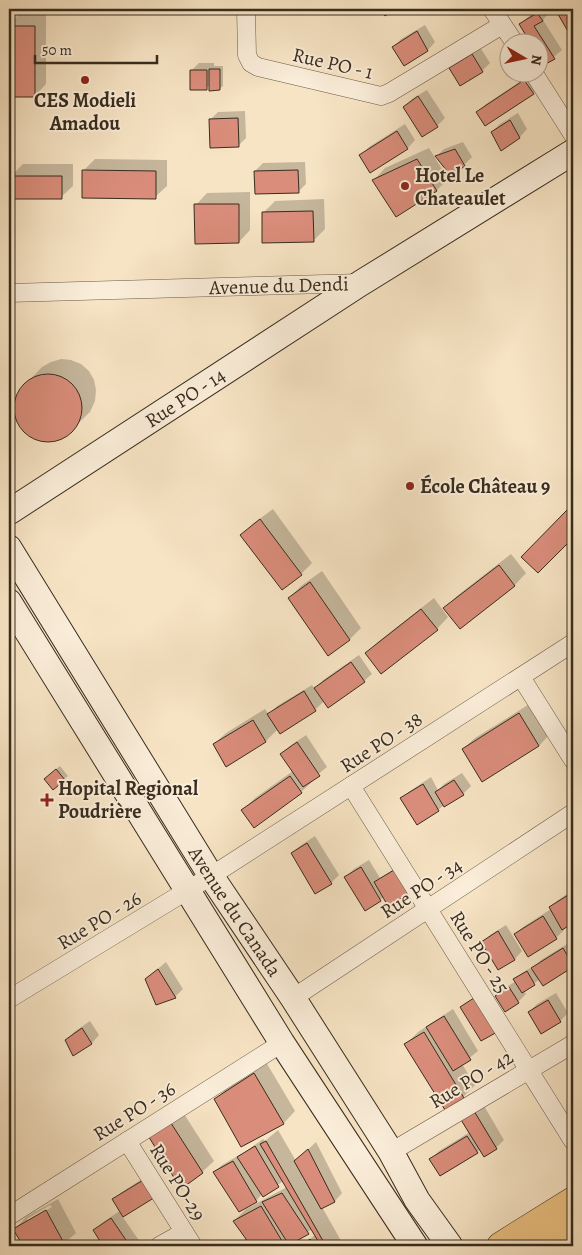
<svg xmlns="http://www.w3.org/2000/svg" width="582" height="1255" viewBox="0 0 582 1255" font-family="Alegreya,serif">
  <rect width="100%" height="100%" fill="#f7e4c4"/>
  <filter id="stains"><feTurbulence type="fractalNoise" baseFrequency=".004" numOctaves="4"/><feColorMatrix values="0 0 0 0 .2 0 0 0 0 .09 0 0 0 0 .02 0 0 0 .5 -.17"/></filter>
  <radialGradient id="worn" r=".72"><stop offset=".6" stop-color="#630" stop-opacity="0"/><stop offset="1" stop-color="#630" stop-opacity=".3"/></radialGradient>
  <!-- shadow -->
  <path fill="#0003" fill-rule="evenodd" d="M540 9H547L550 12 543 20 562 50 545 64 540 55V42H532L520 24 528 17Z
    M18 15H46V84L35 96H9V24Z
    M425 25 435 42 428 50 404 64 394 47 401 39Z
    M480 47 490 63 482 71 461 84 451 69 459 61Z
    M199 63H214V66H223V86L219 89 210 85 206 88 191 71Z
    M533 73 541 85 533 93 478 112 486 104Z
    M427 90 445 118 437 126 404 107 412 99Z
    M245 111 246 138 238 146 210 120 218 112Z
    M518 113 527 129 520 137 501 149 492 132 500 124Z
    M405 124 415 140 408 148 371 171 361 155 369 147Z
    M463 142 472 157 464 165 437 156 444 149Z
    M429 148 448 179 437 190 396 215 374 180 385 168Z
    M95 159 167 160V186L155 197 83 171Z
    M305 162 306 184 298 192 255 171 263 163Z
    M23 164H73V186L61 197 11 176Z
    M250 192V230L239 242 196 205 207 193Z
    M324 199 325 229 314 240 263 213 275 201Z
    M61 359 71 360 81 364 89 371 94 380 96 390 95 401 90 412 66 435 56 440 44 441 34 438 24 432 18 422 15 412 16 401 19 391 42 367 51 362Z
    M573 506V536L538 572 523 557Z
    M273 509 312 563 301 574 242 535 254 523Z
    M511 554 526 573 515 585 460 627 445 608 457 596Z
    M322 571 361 628 350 639 328 654 289 598 301 586Z
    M434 598 448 617 437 629 367 653 379 641Z
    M359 655 372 674 364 681 324 701 315 710 278 729 266 741 226 765 214 744 226 733 265 709 269 715 277 706 312 685 315 689 323 680Z
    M531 703 550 734 539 746 482 780 463 749 475 738Z
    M306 735 327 767 312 779 313 781 301 792 243 810 255 798 293 771 282 754 290 746Z
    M60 766 68 776 64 779 49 775Z
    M462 773 471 786 463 794 444 805 438 810 402 798 410 791 431 777 438 790 444 784Z
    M315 836 339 875 331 883 315 892 292 853 300 846Z
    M369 860 380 878 402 864 415 885 407 893 384 897 366 909 346 877 354 869Z
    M9 867 14 868 9 896Z
    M573 890V922L563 928 564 930 556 938 515 934 523 927 551 909 550 907 558 900Z
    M506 925 522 951 515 959 498 969 483 942 490 935Z
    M572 941 573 944V966L543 985 540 979 524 991 526 994 518 1002 497 996 505 988 516 981 514 979 518 976 530 968 531 970 541 960Z
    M166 962 183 989 175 997 154 972Z
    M556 993 568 1013 560 1021 529 1012 537 1004Z
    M453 1009 478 1051 462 1064 475 1085 463 1097 406 1044 418 1032Z
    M90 1021 99 1035 92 1043 73 1054 67 1040 74 1032Z
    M266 1062 295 1111 284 1123 242 1146 216 1099 228 1087Z
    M480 1099 504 1140 496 1148 484 1155 480 1149 477 1152 431 1159 439 1151 470 1132 459 1115Z
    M181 1109 214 1161 202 1172 149 1134Z
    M278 1130 296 1161 316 1142 342 1193 335 1201 322 1207 344 1246H301L315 1235 312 1229 287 1246H232L247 1238 234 1221 246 1209 287 1187 283 1181 263 1196 262 1194 256 1201 214 1172 222 1165 241 1154V1155L263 1139 265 1141Z
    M153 1172 122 1216 140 1242 136 1246H105L95 1230 102 1223 121 1210 114 1199 122 1192Z
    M58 1199 76 1233 61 1246H25L15 1229 26 1217ZM50 1205 52 1207 27 1222V1219Z
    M363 1241 370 1244V1246H352Z"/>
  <!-- building -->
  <path fill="#da8d7b" stroke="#382c1e" d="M380 9H396L385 16Z
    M555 9H573V40Z
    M537 13 543 21 534 26 555 59 544 65 540 58V42H530L519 24Z
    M9 26H35V97H9Z
    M417 31 428 51 404 66 392 47Z
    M472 54 483 72 460 86 449 68Z
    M209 69H220V90L209 91Z
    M190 70H207V90H190Z
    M524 80 534 94 485 126 476 112Z
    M418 96 438 127 422 137 403 107Z
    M238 118 239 147 210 148 209 119Z
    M510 120 520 138 501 151 491 132Z
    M397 131 408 149 370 173 359 155Z
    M455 149 465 166 451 176 435 156Z
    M417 159 437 191 396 217 372 180Z
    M82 170 156 171V199L82 198Z
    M298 170 299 193 255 194 254 171Z
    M10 176H62V199H10Z
    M194 204H239V243L195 244Z
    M313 211 314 242 262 243V212Z
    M14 408a34 34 0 1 1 68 0a34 34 0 1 1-68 0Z
    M567 510 573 517V538L538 573 521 557Z
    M260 519 302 575 282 590 240 535Z
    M499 565 515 586 460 629 443 608Z
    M310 582 350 640 328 656 288 598Z
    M421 609 438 630 381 674 365 653Z
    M351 662 365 682 328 708 314 688Z
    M304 691 316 711 280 734 267 714Z
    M519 713 539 746 482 782 462 749Z
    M253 720 266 742 226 767 213 744Z
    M297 742 320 776 303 787 280 754Z
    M56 769 65 780 53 790 44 779Z
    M290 776 302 793 254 828 241 810Z
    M454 780 464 795 444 807 435 792Z
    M423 784 439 811 417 825 400 798Z
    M307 843 332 884 315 894 291 853Z
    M361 867 381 901 365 911 344 877Z
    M394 870 408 894 388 906 374 882Z
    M573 892V923L562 930 549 907Z
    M543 916 557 939 528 957 514 934Z
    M498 931 515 960 498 970 481 942Z
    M563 948 573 965V967L543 986 531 968Z
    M158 969 176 998 156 1005 145 979Z
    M527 971 535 985 522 993 513 979Z
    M509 987 519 1003 505 1012 495 996Z
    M477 996 499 1031 481 1041 460 1007Z
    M548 1000 561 1022 541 1034 528 1012Z
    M444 1016 471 1060 453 1071 426 1027Z
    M82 1028 92 1044 73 1056 65 1040Z
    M424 1032 464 1098 445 1110 404 1044Z
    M254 1073 284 1124 241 1147 214 1099Z
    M471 1106 497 1149 484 1157 458 1115Z
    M169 1120 203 1173 181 1189 147 1134Z
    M467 1136 478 1153 440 1176 429 1159Z
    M266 1141 326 1246H321L260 1144Z
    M255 1146 279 1187 263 1197 237 1157Z
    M308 1149 335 1202 321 1209 294 1161Z
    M233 1161 257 1202 239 1212 213 1172Z
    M145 1179 157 1196 123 1217 112 1199Z
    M282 1193 309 1234 289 1245 262 1202Z
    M261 1206 285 1246H251L233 1221Z
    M46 1210 65 1245 23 1246 13 1229Z
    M111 1218 130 1246H103L93 1230Z
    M310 1239 315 1246H301Z"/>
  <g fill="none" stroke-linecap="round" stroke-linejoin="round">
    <!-- street casing -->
    <g stroke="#685a48" stroke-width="19">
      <g id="street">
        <path d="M246 9 247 55 251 63 258 67 381 96 389 93 502 25"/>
        <path d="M492 9 514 42"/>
        <path d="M533 72 573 135"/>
        <path id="s1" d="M9 293 361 283"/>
        <path d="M521 677 573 760"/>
        <path d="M351 786 573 1141"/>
        <path d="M293 998 573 813"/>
        <path d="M9 999 211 876 573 643"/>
        <path d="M127 1141 193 1246"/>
        <path d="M391 1152 573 1044"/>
        <path d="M9 1216 282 1043"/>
        <path d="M159 1246 184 1232"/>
      </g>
    </g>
    <!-- secondary casing -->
    <g stroke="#382c1e" stroke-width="27">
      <g id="secondary">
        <path id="s2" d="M9 512 361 283 573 152"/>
        <path id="s3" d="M9 548 211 876 293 998 391 1152 417 1200 450 1246"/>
        <path d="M9 602 282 1043 415 1246"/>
      </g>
    </g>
    <!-- primary casing -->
    <g stroke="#382c1e" stroke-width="29">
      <path id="primary" d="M537 1245 573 1224
        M501 1246 573 1201"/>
    </g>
    <!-- street -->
    <use href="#street" stroke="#faedd9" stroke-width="18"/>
    <!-- secondary -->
    <use href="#secondary" stroke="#faedd9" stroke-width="25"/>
    <!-- primary -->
    <use href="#primary" stroke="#ecc282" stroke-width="28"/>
  </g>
  <!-- markers -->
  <g fill="#8f2418" stroke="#faedd9" stroke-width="2">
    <circle cx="85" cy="80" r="5"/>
    <circle cx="405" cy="186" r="5"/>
    <circle cx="410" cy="486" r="5"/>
    <path d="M44.5 792.5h5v5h5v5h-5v5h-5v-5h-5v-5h5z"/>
  </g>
  <g text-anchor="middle" stroke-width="4" stroke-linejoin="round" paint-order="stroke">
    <!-- street labels -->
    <g font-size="20" fill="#382c1e" stroke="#faedd9">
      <text transform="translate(333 63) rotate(13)" y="7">Rue PO - 1</text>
      <text dy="7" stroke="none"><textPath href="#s1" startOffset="270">Avenue du Dendi</textPath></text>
      <text dy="7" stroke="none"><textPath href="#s2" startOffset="210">Rue PO - 14</textPath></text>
      <text transform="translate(381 742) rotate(-33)" y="7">Rue PO - 38</text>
      <text transform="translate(421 888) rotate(-33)" y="7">Rue PO - 34</text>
      <text dy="7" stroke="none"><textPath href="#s3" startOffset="428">Avenue du Canada</textPath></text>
      <text transform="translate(99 920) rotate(-31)" y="7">Rue PO - 26</text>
      <text transform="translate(480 952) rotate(58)" y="7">Rue PO - 25</text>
      <text transform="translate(471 1079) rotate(-31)" y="7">Rue PO - 42</text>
      <text transform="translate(134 1111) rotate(-32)" y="7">Rue PO - 36</text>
      <text transform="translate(178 1182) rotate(58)" y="7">Rue PO-29</text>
    </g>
    <!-- poi labels -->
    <g font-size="20" font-weight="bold" fill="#382c1e" stroke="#faedd9" text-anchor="start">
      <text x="85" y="107" text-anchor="middle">CES Modieli<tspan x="85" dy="23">Amadou</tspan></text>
      <text x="415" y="182">Hotel Le<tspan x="415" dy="23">Chateaulet</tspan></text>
      <text x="420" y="493">École Château 9</text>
      <text x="58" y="795">Hopital Regional<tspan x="58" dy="23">Poudrière</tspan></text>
    </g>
  </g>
  <!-- margin -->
  <rect width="582" height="1255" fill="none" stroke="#f7e4c4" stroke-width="30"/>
  <rect x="10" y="10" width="562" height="1235" fill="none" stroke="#382c1e" stroke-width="2.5"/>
  <rect x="15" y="15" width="552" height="1225" fill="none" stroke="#382c1e"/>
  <!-- north arrow -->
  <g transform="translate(524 58) rotate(99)"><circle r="24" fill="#faedd9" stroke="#aca08e"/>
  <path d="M0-4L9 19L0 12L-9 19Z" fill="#8f2418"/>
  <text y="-8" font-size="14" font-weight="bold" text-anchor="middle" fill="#382c1e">N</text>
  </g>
  <!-- scale -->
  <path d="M35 55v8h122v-8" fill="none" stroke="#382c1e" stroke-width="2.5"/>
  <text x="42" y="55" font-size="15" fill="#382c1e" stroke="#faedd9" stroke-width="4" paint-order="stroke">50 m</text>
  <rect width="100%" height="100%" filter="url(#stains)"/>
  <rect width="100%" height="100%" fill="url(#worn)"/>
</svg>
